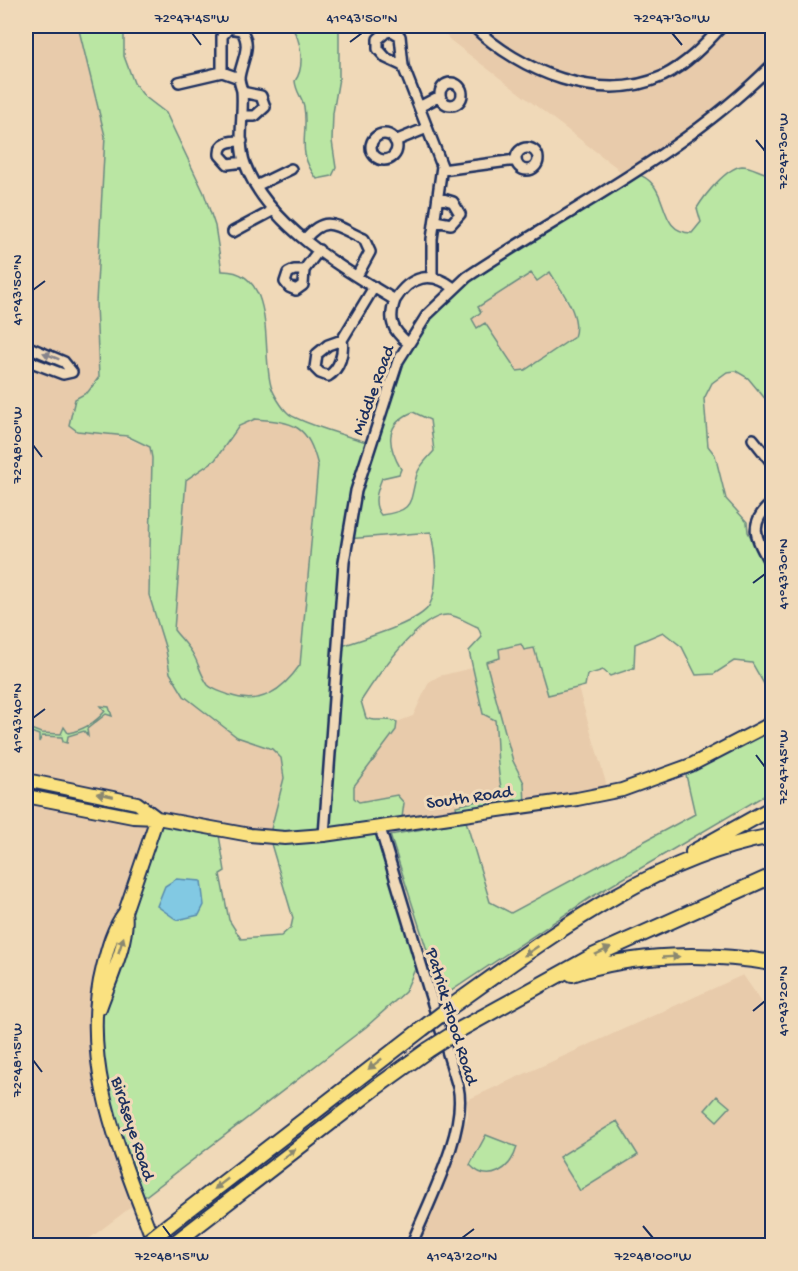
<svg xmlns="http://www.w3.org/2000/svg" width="798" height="1271" viewBox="0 0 798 1271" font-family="'Gochi Hand',sans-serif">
  <rect width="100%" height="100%" fill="#f0d9b8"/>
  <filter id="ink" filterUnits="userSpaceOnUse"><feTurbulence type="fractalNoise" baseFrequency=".0167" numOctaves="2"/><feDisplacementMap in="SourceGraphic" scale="12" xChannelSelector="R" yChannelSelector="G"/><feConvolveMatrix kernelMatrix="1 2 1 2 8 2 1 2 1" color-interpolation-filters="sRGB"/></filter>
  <g filter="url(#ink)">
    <!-- built -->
    <path fill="#e8cbab" d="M26 26H78L105 136 96 303 99 377 88 392 115 434 150 447 152 458 149 595 166 650 170 673 237 737 272 749 281 758 284 778 269 837 158 818 106 954 139 1201 81 1245H26V796L156 818 137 803 26 780Z
      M438 26H772V58L718 108 675 140 621 174 616 167 450 40Z
      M550 272 576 319 577 330 574 337 525 370 517 371 484 323 477 328 472 319 481 312 478 307 532 273 537 280Z
      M255 419 289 422 307 435 313 444 318 466 300 664 289 680 273 691 257 700 246 701 210 688 197 667 195 657 174 630 186 480 215 460 239 426Z
      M521 644 534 648 548 695 578 688 609 793 525 806 524 783 513 761 486 662 500 658 499 649Z
      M472 668 482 714 495 720 499 746 496 764 501 787 495 797 456 806 458 816 401 825 397 795 359 802 354 798V786L396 730 397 722 413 716 429 682 439 676Z
      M743 975 772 1017V1245L416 1246 468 1116 467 1100Z"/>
    <!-- green -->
    <path fill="#bae6a3" stroke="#6a8a80" stroke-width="1.5" fill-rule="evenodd" d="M78 26H129L124 33V56L134 83 144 96 166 113 204 193 215 226 222 271C278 270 261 352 271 386 273 393 282 408 288 413 295 421 356 439 370 443L408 343 454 288 634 173C674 183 653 232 692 233L701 222 697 208C705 195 726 168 742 166 750 166 758 171 765 173L772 170V407L748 378 736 371 727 372 712 383 704 399 708 446 715 455 726 499 747 522 748 532 772 577V698L752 663 734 661 714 674 696 675 682 647 663 632 635 644 634 668 610 676 603 670 587 675 585 686 548 695 534 648 524 650 521 644 499 649 500 658 486 662 513 761 524 783 525 806 458 816 456 806 495 797 501 787C496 765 498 743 495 720L483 714 469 651 482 637 478 627C469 624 457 615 448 615 420 613 375 679 361 701L366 718C377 723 388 717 397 722L396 730 354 786V798L359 802 397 795 404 803 401 825 380 828 419 960 405 992 366 1027 139 1201 108 1116 97 1018 157 818 218 829 225 871 220 874 229 920 241 939 281 936 291 927 293 918 269 837 284 778 281 758 272 749 237 737 220 724 184 696 170 673 166 650 149 595 152 458 150 447 127 436 77 431 69 425 75 399 88 392 99 377 96 303 105 136ZM550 272C561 291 582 315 574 337L525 370 517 371 485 323 477 328 472 319 481 312 478 307 531 273 537 281ZM413 412 430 420 434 451C428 458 420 465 417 474 409 501 416 511 381 515 372 504 377 491 382 478L399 474 401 469C387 445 384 424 413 412ZM255 419C295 422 308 425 318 466L300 665C282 691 260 706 229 695 222 692 213 690 208 685 201 675 199 665 194 656 189 646 180 638 174 630L186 480 215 460 239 426ZM431 532C435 554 440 586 429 606 419 623 359 640 339 647L347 539Z
      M290 26H339V78L333 113 332 141 336 168 332 176 317 179C295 151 309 135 304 107 303 98 296 93 295 81 305 68 302 38 290 26Z
      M101 706 109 707 112 716 106 714 87 729 88 736 84 731 68 736 67 743 63 742 62 737 42 736 39 742V735L26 730V727L41 733 61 734 64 727 68 733C83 730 95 723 105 711Z
      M772 729V791L590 898 442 997 390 835 466 821 490 902 511 913 695 814 686 775Z
      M717 1096 730 1107 717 1121 705 1110Z
      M617 1121 638 1155 580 1191 559 1157Z
      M486 1135 517 1147C511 1169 489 1185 470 1165Z"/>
    <!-- water -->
    <path fill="#82c9e3" stroke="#598bae" stroke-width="1.5" d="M176 879 201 881 204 905 199 915 177 920 157 906 165 886Z"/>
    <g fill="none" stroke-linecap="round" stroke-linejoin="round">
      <!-- minor casing -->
      <g stroke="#1b2f5e" stroke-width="14">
        <path id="minor" d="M473 26C519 71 600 105 663 76 687 64 704 46 722 26
          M403 66 386 58 378 49V39L386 32 392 31 400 36 403 66 442 166 432 239V276
          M239 78 222 72V36L229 28 241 30C253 46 241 61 239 78 239 82 241 87 242 91 244 114 237 142 245 164 267 224 342 269 395 300 388 320 392 330 408 343
          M179 82 222 72
          M440 94a11 11 0 1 1 22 0a11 11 0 1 1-22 0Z
          M419 107 440 96
          M242 116H255L265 107 261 96 242 92
          M371 147a13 13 0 1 1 26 0a13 13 0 1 1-26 0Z
          M242 141C231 141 219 141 220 155L228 164 244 162
          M395 141 427 128
          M516 159a11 11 0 1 1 22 0a11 11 0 1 1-22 0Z
          M442 170 516 160
          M256 186 291 169
          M435 221 451 224 460 214 453 202 440 198
          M233 232 274 210
          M305 239C327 212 338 228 364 239L370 252 357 276
          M294 270H304L303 285 296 290 289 287 285 282 288 273Z
          M304 270 319 250
          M395 300C410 276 431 270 454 288
          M342 340C344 352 340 369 328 376L320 373 315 368 317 354 328 345Z
          M342 340 374 287
          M26 346 64 362 72 372 63 374 26 360
          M753 439 772 463
          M772 503C745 525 758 541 772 567
          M380 828 458 1087C468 1129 427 1205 411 1246
          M324 835 344 562 356 491 398 361 427 315 467 277C570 208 684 154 772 65"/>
      </g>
      <!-- major casing -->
      <g stroke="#1b2f5e" stroke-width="16">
        <path id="major" d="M26 780 137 803 157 818
          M26 796 133 817 157 818 250 835 285 838 324 835 577 799 622 790 691 765 772 723
          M100 1008C109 982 130 939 125 912
          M155 1246C122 1155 78 1064 103 967 108 947 113 928 125 912L157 818"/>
      </g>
      <!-- highway casing -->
      <g stroke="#1b2f5e" stroke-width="18">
        <path id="highway" d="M693 852 772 808
          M572 974C634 953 708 952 772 963
          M452 1006C549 937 653 857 772 836
          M459 1030 593 956 772 876
          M170 1224 422 1029
          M171 1246 378 1086 428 1050"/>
      </g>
      <!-- minor -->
      <use href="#minor" stroke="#f0d9b8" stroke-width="9"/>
      <!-- major -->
      <use href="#major" stroke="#fae180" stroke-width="12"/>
      <!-- highway -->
      <use href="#highway" stroke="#fae180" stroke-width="14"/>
      <!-- highway-bridge casing -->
      <g stroke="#1b2f5e" stroke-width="18" stroke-linecap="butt">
        <path id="highway-bridge" d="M422 1029 452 1006
          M428 1050 459 1030
          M142 1246 170 1224"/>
      </g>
      <!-- highway-bridge -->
      <use href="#highway-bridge" stroke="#fae180" stroke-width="14"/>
    </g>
    <!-- one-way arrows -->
    <defs><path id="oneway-solid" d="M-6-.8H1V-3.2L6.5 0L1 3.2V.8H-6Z" transform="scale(1.5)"/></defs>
    <use fill="#86848b" href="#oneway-solid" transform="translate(51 356) rotate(-158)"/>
    <g fill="#8a886f">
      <use href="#oneway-solid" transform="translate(105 795) rotate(-168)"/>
      <use href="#oneway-solid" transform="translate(121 945) rotate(-72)"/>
      <use href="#oneway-solid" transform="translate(531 951) rotate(146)"/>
      <use href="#oneway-solid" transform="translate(603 951) rotate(-25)"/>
      <use href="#oneway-solid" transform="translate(671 957) rotate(-3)"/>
      <use href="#oneway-solid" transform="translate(375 1064) rotate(142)"/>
      <use href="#oneway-solid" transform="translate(289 1154) rotate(-38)"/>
      <use href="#oneway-solid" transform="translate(221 1184) rotate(142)"/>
    </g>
  </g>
  <!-- ticks -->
  <path fill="none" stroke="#1b2f5e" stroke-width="2" d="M192 33 201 45M672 33 682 45M350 42 362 33M756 140 765 151M33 290 45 281M33 445 42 457M753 583 765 574M33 718 45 709M756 755 765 767M753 1011 765 1001M33 1060 42 1072M163 1226 172 1238M643 1226 653 1238M462 1238 474 1229"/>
  <g text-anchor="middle" stroke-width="6" stroke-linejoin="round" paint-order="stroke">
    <!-- street labels -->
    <g font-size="18" fill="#1b2f5e" stroke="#f0d9b8">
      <text transform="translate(372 390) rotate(-70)" y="6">Middle Road</text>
      <text transform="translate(469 796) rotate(-8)" y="6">South Road</text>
      <text transform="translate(453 1016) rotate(73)" y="6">Patrick Flood Road</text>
      <text transform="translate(134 1128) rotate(72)" y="6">Birdseye Road</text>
    </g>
  </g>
  <!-- margin -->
  <rect width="798" height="1271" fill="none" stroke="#f0d9b8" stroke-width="66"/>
  <rect x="33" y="33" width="732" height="1205" fill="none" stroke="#1b2f5e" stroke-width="2"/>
  <g font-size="15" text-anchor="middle" fill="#1b2f5e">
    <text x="192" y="22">72°47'45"W</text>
    <text x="362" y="22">41°43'50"N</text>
    <text x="672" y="22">72°47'30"W</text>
    <text transform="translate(782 151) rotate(-90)" y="5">72°47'30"W</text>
    <text transform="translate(16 290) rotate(-90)" y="5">41°43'50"N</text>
    <text transform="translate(16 445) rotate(-90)" y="5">72°48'00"W</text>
    <text transform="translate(782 574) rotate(-90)" y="5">41°43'30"N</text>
    <text transform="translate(16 718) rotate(-90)" y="5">41°43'40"N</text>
    <text transform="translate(782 767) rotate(-90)" y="5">72°47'45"W</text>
    <text transform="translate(782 1001) rotate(-90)" y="5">41°43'20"N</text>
    <text transform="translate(16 1060) rotate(-90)" y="5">72°48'15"W</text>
    <text x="172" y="1260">72°48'15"W</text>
    <text x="462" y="1260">41°43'20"N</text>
    <text x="653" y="1260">72°48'00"W</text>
  </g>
</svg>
